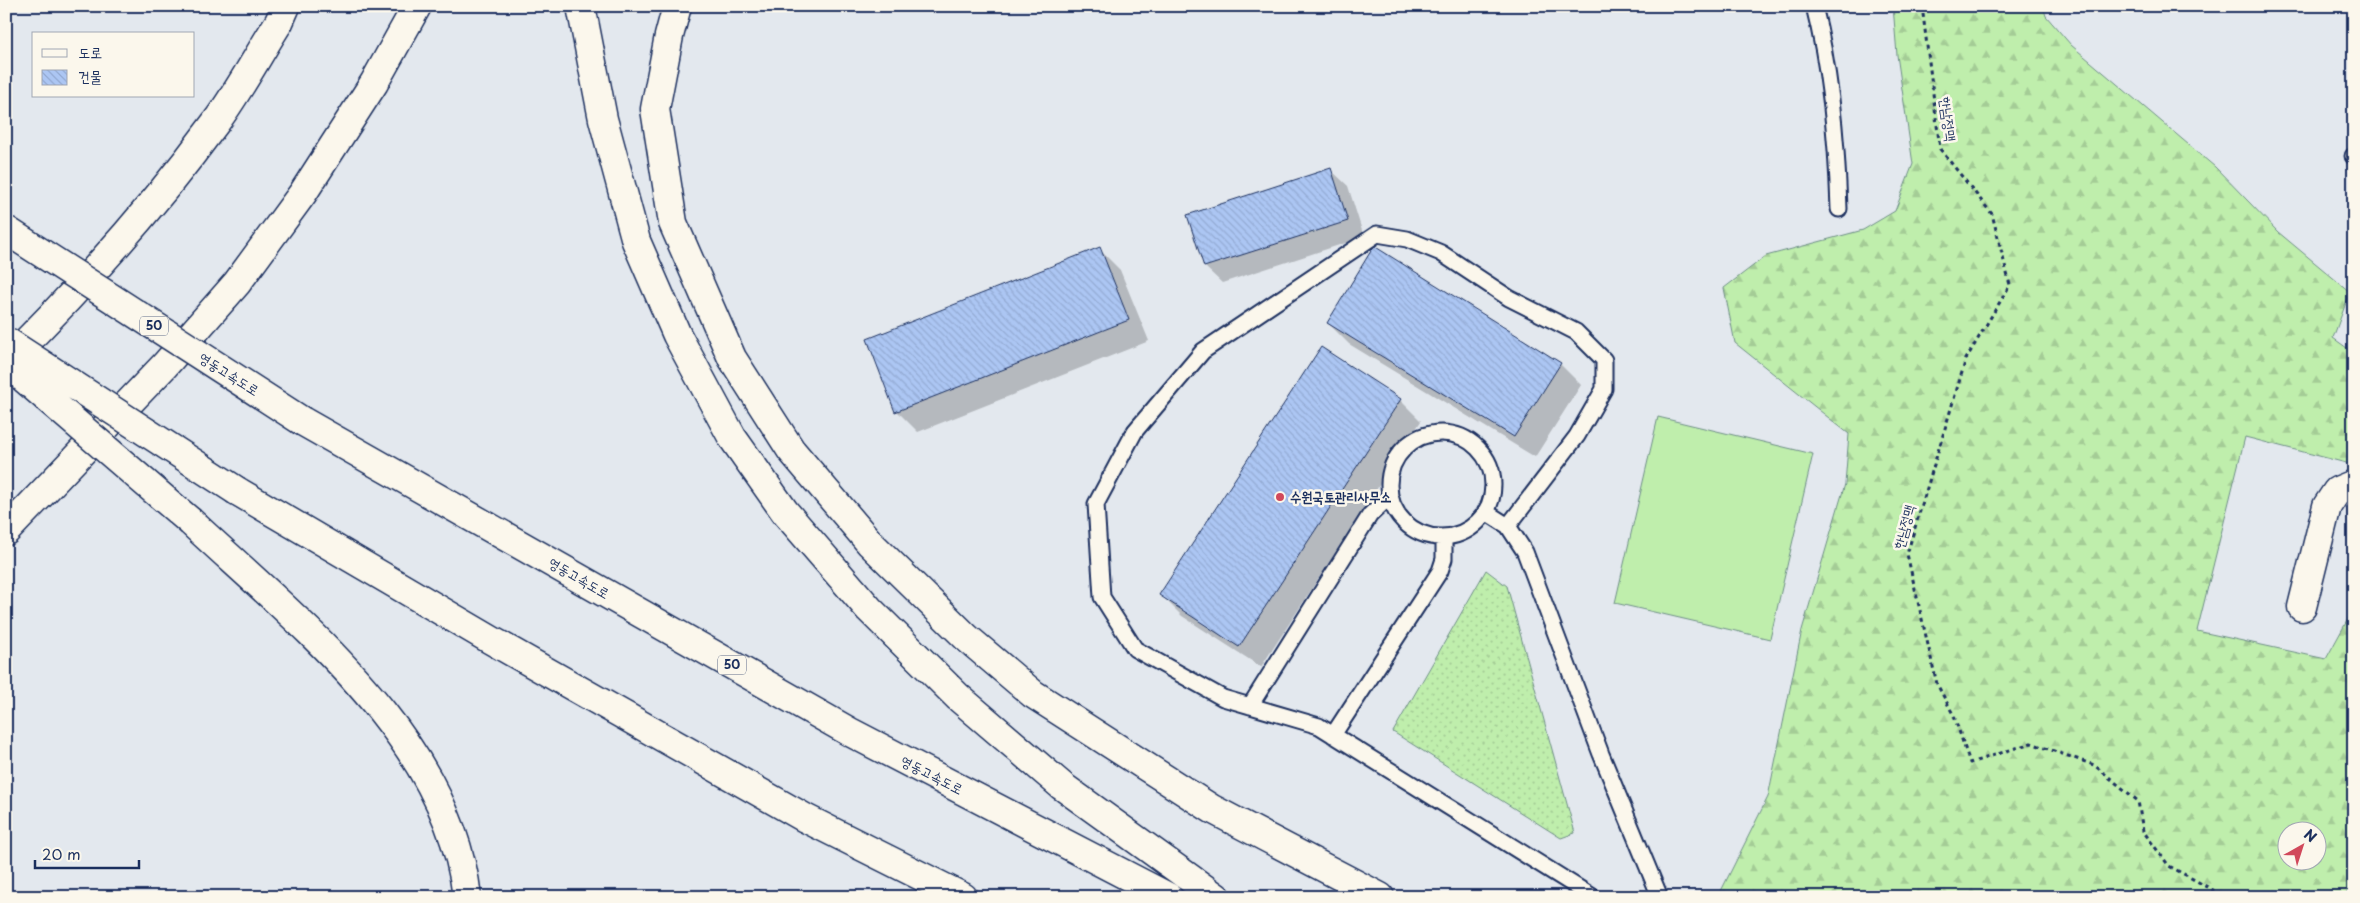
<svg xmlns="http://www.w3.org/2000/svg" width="2360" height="903" viewBox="0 0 2360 903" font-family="'Playpen Sans','Poor Story',sans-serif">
  <defs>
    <pattern id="grass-dots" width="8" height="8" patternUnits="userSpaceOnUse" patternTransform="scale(1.25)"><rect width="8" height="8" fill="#bfeeac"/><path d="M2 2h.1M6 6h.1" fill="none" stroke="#a4cc96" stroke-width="1.8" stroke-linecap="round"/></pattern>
    <pattern id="forest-firs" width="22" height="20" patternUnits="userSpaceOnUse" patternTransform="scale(1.25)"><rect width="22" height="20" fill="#bfeeac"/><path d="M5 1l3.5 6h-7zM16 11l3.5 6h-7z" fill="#a4cc96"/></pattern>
    <pattern id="building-back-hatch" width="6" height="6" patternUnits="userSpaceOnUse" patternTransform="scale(1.25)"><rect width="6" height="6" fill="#acc6f3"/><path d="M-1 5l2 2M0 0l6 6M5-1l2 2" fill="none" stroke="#93aad3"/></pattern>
  </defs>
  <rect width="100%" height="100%" fill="#e3e8ee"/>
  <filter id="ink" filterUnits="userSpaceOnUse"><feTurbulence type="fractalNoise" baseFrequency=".02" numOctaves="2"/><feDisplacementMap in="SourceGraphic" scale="10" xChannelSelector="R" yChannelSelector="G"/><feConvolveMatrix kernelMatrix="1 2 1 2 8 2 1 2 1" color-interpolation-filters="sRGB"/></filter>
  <g filter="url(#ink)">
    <!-- grass -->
    <path fill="url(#grass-dots)" stroke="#6d8e85" d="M1486 570 1507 586 1575 833 1561 838 1393 732Z"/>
    <!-- forest -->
    <path fill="url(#forest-firs)" stroke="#6d8e85" fill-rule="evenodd" d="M1893 6H2043L2046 16 2071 45 2215 167 2278 232 2350 292 2333 338 2354 353V465L2245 437 2197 631 2326 659 2354 608V885L2342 897H1718L1768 797 1802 630 1845 484 1849 434 1735 343 1724 288 1766 256 1863 230 1895 211 1913 164 1897 55ZM2288 830H2318V860H2288Z"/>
    <!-- pitch -->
    <path fill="#bfeeac" stroke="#6d8e85" d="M1658 417 1813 454 1770 639 1615 603Z"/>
    <!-- shadow -->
    <path fill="#0003" d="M1331 170 1348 186 1364 237 1222 283 1205 267Z
      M1099 249 1120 270 1149 341 918 432 897 411 868 340Z
      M1328 323 1560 364 1581 385 1535 457 1349 344Z
      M1400 400 1421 421 1261 667 1182 616 1161 595Z"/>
    <!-- building -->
    <path fill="url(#building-back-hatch)" stroke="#1b2f5e" d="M1331 168 1348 221 1204 267 1187 215Z
      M1374 246 1561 363 1514 437 1327 323Z
      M1100 247 1129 320 895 412 867 339Z
      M1321 347 1401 399 1239 647 1159 595Z"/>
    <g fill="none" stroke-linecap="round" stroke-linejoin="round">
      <!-- service casing -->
      <g stroke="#1b2f5e" stroke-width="19">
        <path id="service" d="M1814 6C1831 73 1837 141 1839 209
          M2353 156 2354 157
          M1389 485a52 52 0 1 1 104 0a52 52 0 1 1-104 0Z
          M1486 512 1508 526 1525 552 1601 754 1660 897
          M1508 526 1577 436 1604 389V360L1576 332 1509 298 1441 253 1407 239 1377 234 1203 351 1135 431 1096 504 1102 597 1135 649 1223 698 1319 726 1593 897
          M1250 706 1370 515 1390 496
          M1333 735 1440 571 1444 559V537"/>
      </g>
      <!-- minor casing -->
      <g stroke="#1b2f5e" stroke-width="31">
        <path id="minor" d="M677 6 669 36 655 109 673 223 732 358 791 450 870 543 967 638 1033 694 1212 809 1380 897
          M2302 607 2327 506 2337 491 2354 484"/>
      </g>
      <!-- motorway casing -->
      <g stroke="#1b2f5e" stroke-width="31">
        <path id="motorway" d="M581 6 603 119 636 241 677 335 732 437 785 512 869 609 958 697 1062 786 1216 897
          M6 362C82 287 153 208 216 122 239 91 258 55 279 22L286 6
          M302 421 850 732 1168 897
          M237 491 491 640 805 818 963 897
          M191 522C299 623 449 739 467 897
          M6 531 165 365 237 283 303 193 374 83 417 6"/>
      </g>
      <!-- path -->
      <path stroke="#1b2f5e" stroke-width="3" stroke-dasharray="4 4" stroke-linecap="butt" d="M1922 6 1940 149 1992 214 2010 285 1966 359 1907 554 1937 684 1954 716 1970 763 2031 743 2094 765 2138 801 2143 831 2169 866 2213 890 2209 897"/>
      <!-- service -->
      <use href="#service" stroke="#fbf7ec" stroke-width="15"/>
      <!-- minor -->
      <use href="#minor" stroke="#fbf7ec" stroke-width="28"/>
      <!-- motorway -->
      <use href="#motorway" stroke="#fbf7ec" stroke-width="28"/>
      <!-- motorway-bridge casing -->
      <g stroke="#1b2f5e" stroke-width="31" stroke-linecap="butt">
        <path id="motorway-bridge" d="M6 230 302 421
          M6 341 237 491
          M6 363 191 522"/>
      </g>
      <!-- motorway-bridge -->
      <use href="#motorway-bridge" stroke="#fbf7ec" stroke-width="28"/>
    </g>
  </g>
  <!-- markers -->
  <circle fill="#d1495b" stroke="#fbf7ec" stroke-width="2" cx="1280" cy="497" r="5"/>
  <g text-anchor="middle" stroke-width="5" stroke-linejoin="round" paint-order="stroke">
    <!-- shield labels -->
    <g fill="#fbf7ec" stroke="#5e6b89" stroke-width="1">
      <rect x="140" y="316.5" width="28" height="19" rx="4"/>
      <rect x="718" y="655.5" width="28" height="19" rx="4"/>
    </g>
    <g font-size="12" font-weight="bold" fill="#1b2f5e">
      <text x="154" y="330">50</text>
      <text x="732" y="669">50</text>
    </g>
    <!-- street labels -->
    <g font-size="14" fill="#1b2f5e" stroke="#fbf7ec">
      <text transform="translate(1948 119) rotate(82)" y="5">한남정맥</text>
      <text transform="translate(229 374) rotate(32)" y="5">영동고속도로</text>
      <text transform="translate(1904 527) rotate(-75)" y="5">한남정맥</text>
      <text transform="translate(579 578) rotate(30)" y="5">영동고속도로</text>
      <text transform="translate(932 775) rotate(27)" y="5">영동고속도로</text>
    </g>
    <!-- poi labels -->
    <g font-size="14" font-weight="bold" fill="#1b2f5e" stroke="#fbf7ec" text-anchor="start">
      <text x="1290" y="502">수원국토관리사무소</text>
    </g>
  </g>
  <!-- margin -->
  <rect width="2360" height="903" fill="none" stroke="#fbf7ec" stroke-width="25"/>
  <rect x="12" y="12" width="2335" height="878" fill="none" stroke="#1b2f5e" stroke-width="2" filter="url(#ink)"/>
  <!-- legend -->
  <rect x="32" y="32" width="162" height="65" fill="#fbf7ec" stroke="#a1a7b3"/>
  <rect x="42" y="49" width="25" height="8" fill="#fbf7ec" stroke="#a1a7b3"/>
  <text x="78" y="58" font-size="15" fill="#1b2f5e">도로</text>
  <rect x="42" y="70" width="25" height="15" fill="url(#building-back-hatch)" stroke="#a1a7b3"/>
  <text x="78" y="82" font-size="15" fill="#1b2f5e">건물</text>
  <!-- north arrow -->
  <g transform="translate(2302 846) rotate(39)"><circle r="24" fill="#fbf7ec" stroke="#a1a7b3"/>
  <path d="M0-4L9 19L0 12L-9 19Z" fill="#d1495b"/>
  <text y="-8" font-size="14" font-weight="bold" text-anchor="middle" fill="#1b2f5e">N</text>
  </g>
  <!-- scale -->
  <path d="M35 860v8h104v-8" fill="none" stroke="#1b2f5e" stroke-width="2.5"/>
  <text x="42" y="860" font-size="15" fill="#1b2f5e" stroke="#fbf7ec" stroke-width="4" paint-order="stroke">20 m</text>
</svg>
